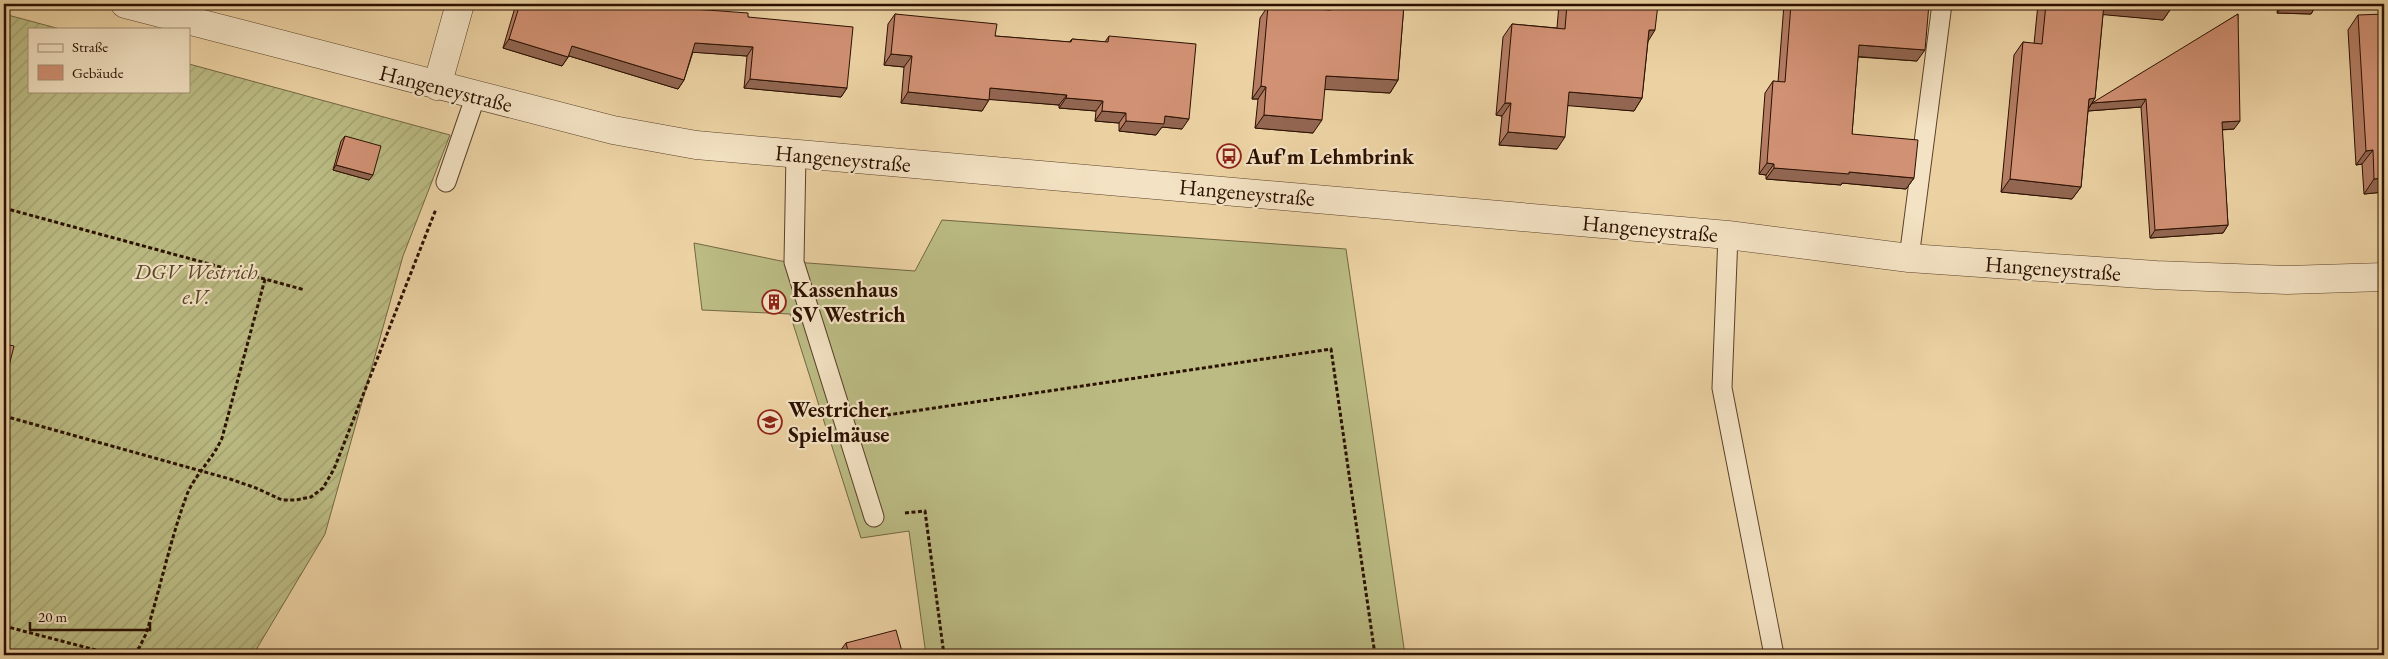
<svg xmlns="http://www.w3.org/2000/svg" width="2388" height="659" viewBox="0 0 2388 659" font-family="'EB Garamond',serif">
  <defs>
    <pattern id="garden-furrows" width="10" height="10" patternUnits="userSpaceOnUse" patternTransform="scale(1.25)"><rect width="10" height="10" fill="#bbbb83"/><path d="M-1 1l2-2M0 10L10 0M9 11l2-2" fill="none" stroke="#a1a06f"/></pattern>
  </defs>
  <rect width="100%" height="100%" fill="#ecd2a3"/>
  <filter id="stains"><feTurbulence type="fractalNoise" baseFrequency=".004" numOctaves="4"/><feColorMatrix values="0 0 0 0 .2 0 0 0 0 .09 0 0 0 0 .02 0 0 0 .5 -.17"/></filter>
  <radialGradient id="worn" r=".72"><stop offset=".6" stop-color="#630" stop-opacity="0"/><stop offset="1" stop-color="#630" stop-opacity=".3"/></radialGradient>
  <!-- garden -->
  <path fill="url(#garden-furrows)" stroke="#726642" d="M4 14 60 29H29V91H189V64L450 135 403 256 325 534 253 655H4Z"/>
  <!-- pitch -->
  <path fill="#bbbb83" stroke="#726642" d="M942 220 1346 249 1405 655H926L909 531 861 538 790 314 702 310 694 243 781 261 915 271Z"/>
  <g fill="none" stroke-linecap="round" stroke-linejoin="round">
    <!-- lane casing -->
    <g stroke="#5a4029" stroke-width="21">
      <path id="lane" d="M796 154 794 262 874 517
        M446 182 476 95
        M1728 235 1722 388 1774 655
        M1909 258 1942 4"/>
    </g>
    <!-- street casing -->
    <g stroke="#5a4029" stroke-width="29">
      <path id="street" d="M125 4 613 130 696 145 1728 235 1909 258 2156 275 2287 280 2384 277
        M437 86 460 4"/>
    </g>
    <!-- path -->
    <path stroke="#2a1000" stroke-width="3" stroke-dasharray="4 2.5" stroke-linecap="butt" d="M4 208 305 290
      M4 416 230 479 256 488 282 500H296L311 497 323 488 334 469 436 209
      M874 417 1331 349 1375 655
      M905 513 925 511 944 655
      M4 626 115 655
      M126 655 139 648 146 634C160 589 170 541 186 497 194 475 212 461 222 438L265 279"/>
    <!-- lane -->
    <use href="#lane" stroke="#f3e2c3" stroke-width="19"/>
    <!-- street -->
    <use href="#street" stroke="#f3e2c3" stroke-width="28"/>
  </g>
  <!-- wall -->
  <path fill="#b47d64" stroke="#2a1000" d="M516 4H695L693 9 748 17 847 88 841 97 744 88 747 56 693 52 684 80 678 89 569 56 562 66 503 48Z
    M1324 4H1404L1398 80 1390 93 1325 89 1313 133 1255 128 1258 99H1252L1260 18 1268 6 1323 10Z
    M1559 4H1658L1648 41 1642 98 1634 111 1568 105 1557 149 1499 145 1502 116 1496 115 1503 37 1512 24 1557 28Z
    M1784 4H1929L1917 61 1858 57 1852 134 1914 178 1906 189 1842 183 1841 185 1766 179V175L1759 174 1765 93 1773 81 1778 82Z
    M2038 4H2172V7L2163 20 2103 14 2095 98 2088 109 2238 14 2234 129 2222 130 2228 225 2223 233 2150 238 2141 107 2088 111 2081 187 2072 199 2001 192 2014 55 2023 42 2034 44Z
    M2278 4H2315L2314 9 2311 14 2277 13Z
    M895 14 995 36 1069 42 1072 39 1105 42 1109 36 1182 129 1162 127 1156 135 1119 131V123L1095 121 1096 111 1059 108V105L989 99 982 111 901 103 904 67 884 65 888 24Z
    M2358 15 2384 192 2364 194 2362 164 2356 165 2348 30Z
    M345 136 369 180 333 170 341 141Z
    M846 643 903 655H837Z"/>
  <!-- shaded-wall -->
  <path fill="#926651" stroke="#2a1000" d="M2103 4H2134L2172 7 2163 20 2096 14Z
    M2281 8 2314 9 2311 14 2277 13Z
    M1649 30H1655L1647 43Z
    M509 39 568 57 562 66 503 48Z
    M695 43 753 47 747 56 689 52Z
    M1859 45 1925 50 1917 61 1851 56Z
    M572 46 684 80 678 89 566 55Z
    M891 54 912 56 904 67 884 65Z
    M1326 76 1398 80 1390 93 1317 89Z
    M750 79 847 88 841 97 744 88Z
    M1261 86 1266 87 1258 99H1252Z
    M990 88 1067 95 1059 105 983 99Z
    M908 92 989 100 982 111 901 103Z
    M1569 92 1642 98 1634 111 1560 105Z
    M1066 98 1103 101 1096 111 1059 108Z
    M2095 98 2087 111 2089 99Z
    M2146 99 2141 107 2087 111 2092 103Z
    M1505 103H1511L1502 116 1496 115Z
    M1102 111 1126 113 1119 123 1095 121Z
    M1264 115 1322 120 1313 133 1255 128Z
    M1165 116 1189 119 1182 129 1162 127 1156 135 1119 131 1126 121Z
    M2240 121 2234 129 2216 130 2222 122Z
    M1508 132 1565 137 1557 149 1499 145Z
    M2373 150 2362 164 2356 165 2366 151Z
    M1767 163 1774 164 1766 175 1759 174Z
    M336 165 373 175 369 180 333 170Z
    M1774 168 1849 172 1914 178 1906 189 1842 183 1841 185 1766 179Z
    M2384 178V192L2364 194 2374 179Z
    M2010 179 2081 187 2072 199 2001 192Z
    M2228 225 2223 233 2150 238 2155 230Z"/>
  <!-- building -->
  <path fill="#d19174" stroke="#2a1000" d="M520 4H695L693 9 748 13V17L853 27 847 88 750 79 753 47 695 43 684 80 572 46 568 57 509 39Z
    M1332 4H1404L1398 80 1326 76 1322 120 1264 115 1266 87 1261 86 1268 6 1331 10Z
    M1567 4H1658L1655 30H1649L1642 98 1569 92 1565 137 1508 132 1511 103H1505L1512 24 1565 29Z
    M1791 4H1929L1925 50 1859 45 1852 134 1918 140 1914 178 1849 172V174L1774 168V164L1767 163 1773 81 1785 82Z
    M2046 4H2104L2095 98 2089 99 2081 187 2010 179 2023 42 2042 44Z
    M2134 4H2172V7Z
    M2281 4H2315L2314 9 2281 8Z
    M895 14 997 24 995 36 1071 42 1072 39 1108 42 1109 36 1196 44 1189 119 1165 116 1164 124 1126 121V113L1102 111 1103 101 1066 98 1067 95 990 88 989 100 908 92 912 56 891 54Z
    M2238 14 2240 121 2222 122 2228 225 2155 230 2146 99 2092 103Z
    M2384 14V178L2374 179 2373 150 2366 151 2358 15Z
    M345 136 381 146 373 175 336 165Z
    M4 344 14 346 6 378H4Z
    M896 630 903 655H849L846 643Z"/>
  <!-- icons -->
  <defs>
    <g id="bus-ring" transform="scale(1.25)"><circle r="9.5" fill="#f3e2c3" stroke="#8f2418" stroke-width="1.5"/><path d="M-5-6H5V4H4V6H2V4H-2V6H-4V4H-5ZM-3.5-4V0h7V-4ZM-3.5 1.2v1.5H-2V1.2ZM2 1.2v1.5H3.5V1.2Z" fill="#8f2418"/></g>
    <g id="building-ring" transform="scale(1.25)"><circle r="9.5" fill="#f3e2c3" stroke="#8f2418" stroke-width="1.5"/><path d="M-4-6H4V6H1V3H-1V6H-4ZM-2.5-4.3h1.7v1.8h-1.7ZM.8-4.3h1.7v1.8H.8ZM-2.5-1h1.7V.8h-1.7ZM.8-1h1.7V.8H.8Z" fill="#8f2418"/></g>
    <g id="school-ring" transform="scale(1.25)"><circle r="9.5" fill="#f3e2c3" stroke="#8f2418" stroke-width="1.5"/><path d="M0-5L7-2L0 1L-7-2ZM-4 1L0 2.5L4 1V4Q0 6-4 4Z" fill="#8f2418"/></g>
  </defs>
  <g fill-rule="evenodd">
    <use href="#bus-ring" x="1229" y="156"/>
    <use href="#building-ring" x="774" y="302"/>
    <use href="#school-ring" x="770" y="422"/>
  </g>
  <g text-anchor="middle" stroke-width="4.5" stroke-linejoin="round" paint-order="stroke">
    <!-- street labels -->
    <g font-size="22" fill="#2a1000" stroke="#f3e2c3">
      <text transform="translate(446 88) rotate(14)" y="8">Hangeneystraße</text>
      <text transform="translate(843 158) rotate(5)" y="8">Hangeneystraße</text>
      <text transform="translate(1247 192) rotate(5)" y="8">Hangeneystraße</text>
      <text transform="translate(1650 228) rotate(5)" y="8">Hangeneystraße</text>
      <text transform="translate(2053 268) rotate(4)" y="8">Hangeneystraße</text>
    </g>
    <!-- poi labels -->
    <g font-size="22" font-weight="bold" fill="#2a1000" stroke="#f3e2c3" text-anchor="start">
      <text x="1246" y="164">Auf'm Lehmbrink</text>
      <text x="792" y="297">Kassenhaus<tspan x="792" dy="25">SV Westrich</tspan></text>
      <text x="788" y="417">Westricher<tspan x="788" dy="25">Spielmäuse</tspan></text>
    </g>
    <!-- park labels -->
    <g font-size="22" font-style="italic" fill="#564327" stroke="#f3e2c3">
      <text x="196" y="279">DGV Westrich<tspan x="196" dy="25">e.V.</tspan></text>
    </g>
  </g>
  <!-- margin -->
  <rect width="2388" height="659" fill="none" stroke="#ecd2a3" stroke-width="20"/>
  <rect x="5" y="5" width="2378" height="649" fill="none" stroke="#2a1000" stroke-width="2.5"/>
  <rect x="10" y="10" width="2368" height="639" fill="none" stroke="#2a1000"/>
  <!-- legend -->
  <rect x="28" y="28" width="162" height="65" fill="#f3e2c3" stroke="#a38e75"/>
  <rect x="38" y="44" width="25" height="8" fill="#f3e2c3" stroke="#a38e75"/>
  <text x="72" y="52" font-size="15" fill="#2a1000">Straße</text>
  <rect x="38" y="65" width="25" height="15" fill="#d19174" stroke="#a38e75"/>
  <text x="72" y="78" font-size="15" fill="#2a1000">Gebäude</text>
  <!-- scale -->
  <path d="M30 622v8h120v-8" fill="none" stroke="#2a1000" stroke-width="2.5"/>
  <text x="38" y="622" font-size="15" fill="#2a1000" stroke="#f3e2c3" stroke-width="4" paint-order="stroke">20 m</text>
  <rect width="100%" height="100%" filter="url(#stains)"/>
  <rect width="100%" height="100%" fill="url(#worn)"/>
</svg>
